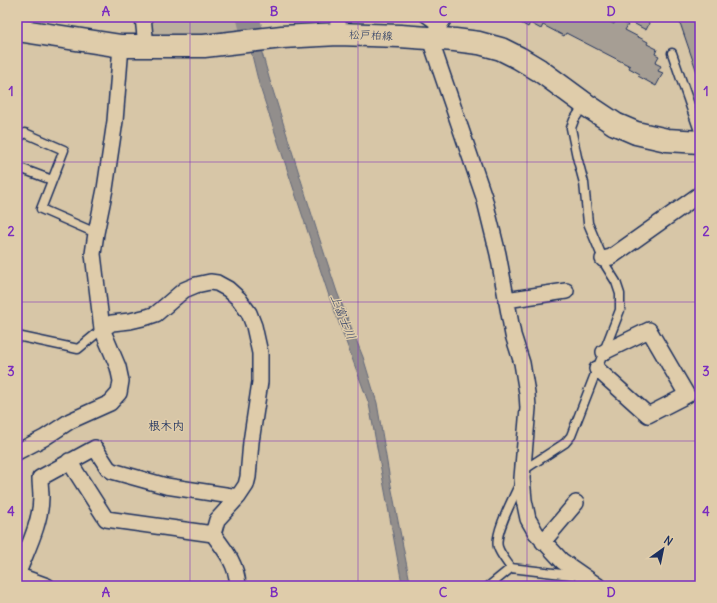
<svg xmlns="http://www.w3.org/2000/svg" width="717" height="603" viewBox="0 0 717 603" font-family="Delius,'Klee One',sans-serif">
  <rect width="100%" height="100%" fill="#d7c6a7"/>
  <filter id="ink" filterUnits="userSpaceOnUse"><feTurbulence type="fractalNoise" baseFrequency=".025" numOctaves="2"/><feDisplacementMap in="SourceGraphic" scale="8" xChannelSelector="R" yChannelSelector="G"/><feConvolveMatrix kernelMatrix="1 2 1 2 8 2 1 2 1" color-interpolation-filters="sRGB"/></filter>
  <g filter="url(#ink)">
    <!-- green -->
    <path fill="#bbb09d" stroke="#6b707e" d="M147 17H241L245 34 150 38Z"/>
    <!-- water -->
    <path fill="#928e8c" stroke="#62687a" d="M260 46 270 81 317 231 337 292 363 357 377 403 390 480 409 577 413 586H404L401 578 369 404 329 296 259 84 250 47Z"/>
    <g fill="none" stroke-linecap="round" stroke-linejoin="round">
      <!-- river -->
      <path stroke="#928e8c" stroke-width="23" d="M248 17 251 29"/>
    </g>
    <!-- building -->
    <path fill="#a69e94" stroke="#1b2f5e" d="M510 17H600L614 24 616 19 628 25 625 30 648 42 647 44 657 49 655 54 659 56 655 63 661 66 658 71 663 73 656 86 638 76 640 74 629 68 630 66 566 33 564 36 543 25 541 29 530 23 528 27Z
      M622 17H647L649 24 646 30Z
      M678 17H700V81Z"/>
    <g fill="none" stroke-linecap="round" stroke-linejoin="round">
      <!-- lane casing -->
      <g stroke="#1b2f5e" stroke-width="11">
        <path id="lane" d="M424 17 438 27
          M672 53 700 134
          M17 142 18 138 25 133 64 150 41 209 96 233
          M17 167 52 180
          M17 336 78 349 102 329
          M522 471 565 443 571 436 620 310V294L616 282 606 266 588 223 584 183 577 157 571 128 574 120 584 105
          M511 568C507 562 500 554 498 547 494 533 514 497 520 483
          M489 586 511 568 579 576"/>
      </g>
      <!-- street casing -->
      <g stroke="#1b2f5e" stroke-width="18">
        <path id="street" d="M143 17 146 46
          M445 17 430 39 484 197 498 254 513 335 522 363 527 393 528 408 522 478 524 500 528 519 536 533 562 561 598 586
          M338 34V17
          M603 259 611 257 700 194
          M506 300 566 291
          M102 329 112 323 130 321 147 317 156 314 184 290 196 285 210 282 217 283 228 289 239 299 249 313 254 326 260 353V382L251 442 248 477 246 485 238 497 217 520 213 534C226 551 237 565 238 586
          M597 369 648 415 687 395 649 330 604 352
          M17 452 44 438 70 421 110 403 119 393 121 381 118 367 102 329 93 254 96 233 105 189 115 121 121 46
          M69 461 106 519 213 534
          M543 542 576 503
          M17 573 25 578 47 586
          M18 573C27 549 41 523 41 497 41 491 40 484 40 478L95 448 108 468 112 471 166 486 238 497"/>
      </g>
      <!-- secondary casing -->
      <g stroke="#1b2f5e" stroke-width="25">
        <path id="secondary" d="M17 30 121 46H204L282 37 338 34 400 36 455 40 479 43 501 49 519 58 539 70 588 106 615 124 636 133 667 140 700 142"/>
      </g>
      <!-- lane -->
      <use href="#lane" stroke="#dfccaa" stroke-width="8"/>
      <!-- street -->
      <use href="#street" stroke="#dfccaa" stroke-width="15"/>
      <!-- secondary -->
      <use href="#secondary" stroke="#dfccaa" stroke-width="22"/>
    </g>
  </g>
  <!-- grid -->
  <path fill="none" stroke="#7b2cbf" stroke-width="1" stroke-opacity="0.55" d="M190 17V586M358 17V586M527 17V586M17 162H700M17 302H700M17 441H700"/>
  <g text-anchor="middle" stroke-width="3" stroke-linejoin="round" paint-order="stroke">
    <!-- street labels -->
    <g font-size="11" fill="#1b2f5e" stroke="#dfccaa">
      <text transform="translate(371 35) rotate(2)" y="4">松戸柏線</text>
    </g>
    <!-- water labels -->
    <g font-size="12" font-style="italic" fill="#2d3d65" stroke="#dfccaa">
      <text transform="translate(343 317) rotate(68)" y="4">上富士川</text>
    </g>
    <!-- neighbourhood labels -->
    <g font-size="12" font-weight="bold" fill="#1b2f5e" stroke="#dfccaa">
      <text x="166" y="430">根木内</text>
    </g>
  </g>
  <!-- margin -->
  <rect width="717" height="603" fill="none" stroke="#dfccaa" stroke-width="44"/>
  <!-- north arrow -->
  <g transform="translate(663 549) rotate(33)" stroke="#dfccaa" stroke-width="3" paint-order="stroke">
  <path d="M0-3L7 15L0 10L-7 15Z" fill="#1b2f5e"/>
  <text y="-6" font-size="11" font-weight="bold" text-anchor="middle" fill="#1b2f5e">N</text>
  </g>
  <rect x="22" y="22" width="673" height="559" fill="none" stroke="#7b2cbf" stroke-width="1.5"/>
  <g font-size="13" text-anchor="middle" font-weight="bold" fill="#7b2cbf">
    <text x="106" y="16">A</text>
    <text x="274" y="16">B</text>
    <text x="443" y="16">C</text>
    <text x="611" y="16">D</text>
    <text x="11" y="96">1</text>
    <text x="706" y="96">1</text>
    <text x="11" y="236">2</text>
    <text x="706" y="236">2</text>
    <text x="11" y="376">3</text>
    <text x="706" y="376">3</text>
    <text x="11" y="516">4</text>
    <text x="706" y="516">4</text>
    <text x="106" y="597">A</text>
    <text x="274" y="597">B</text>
    <text x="443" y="597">C</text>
    <text x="611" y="597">D</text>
  </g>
</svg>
